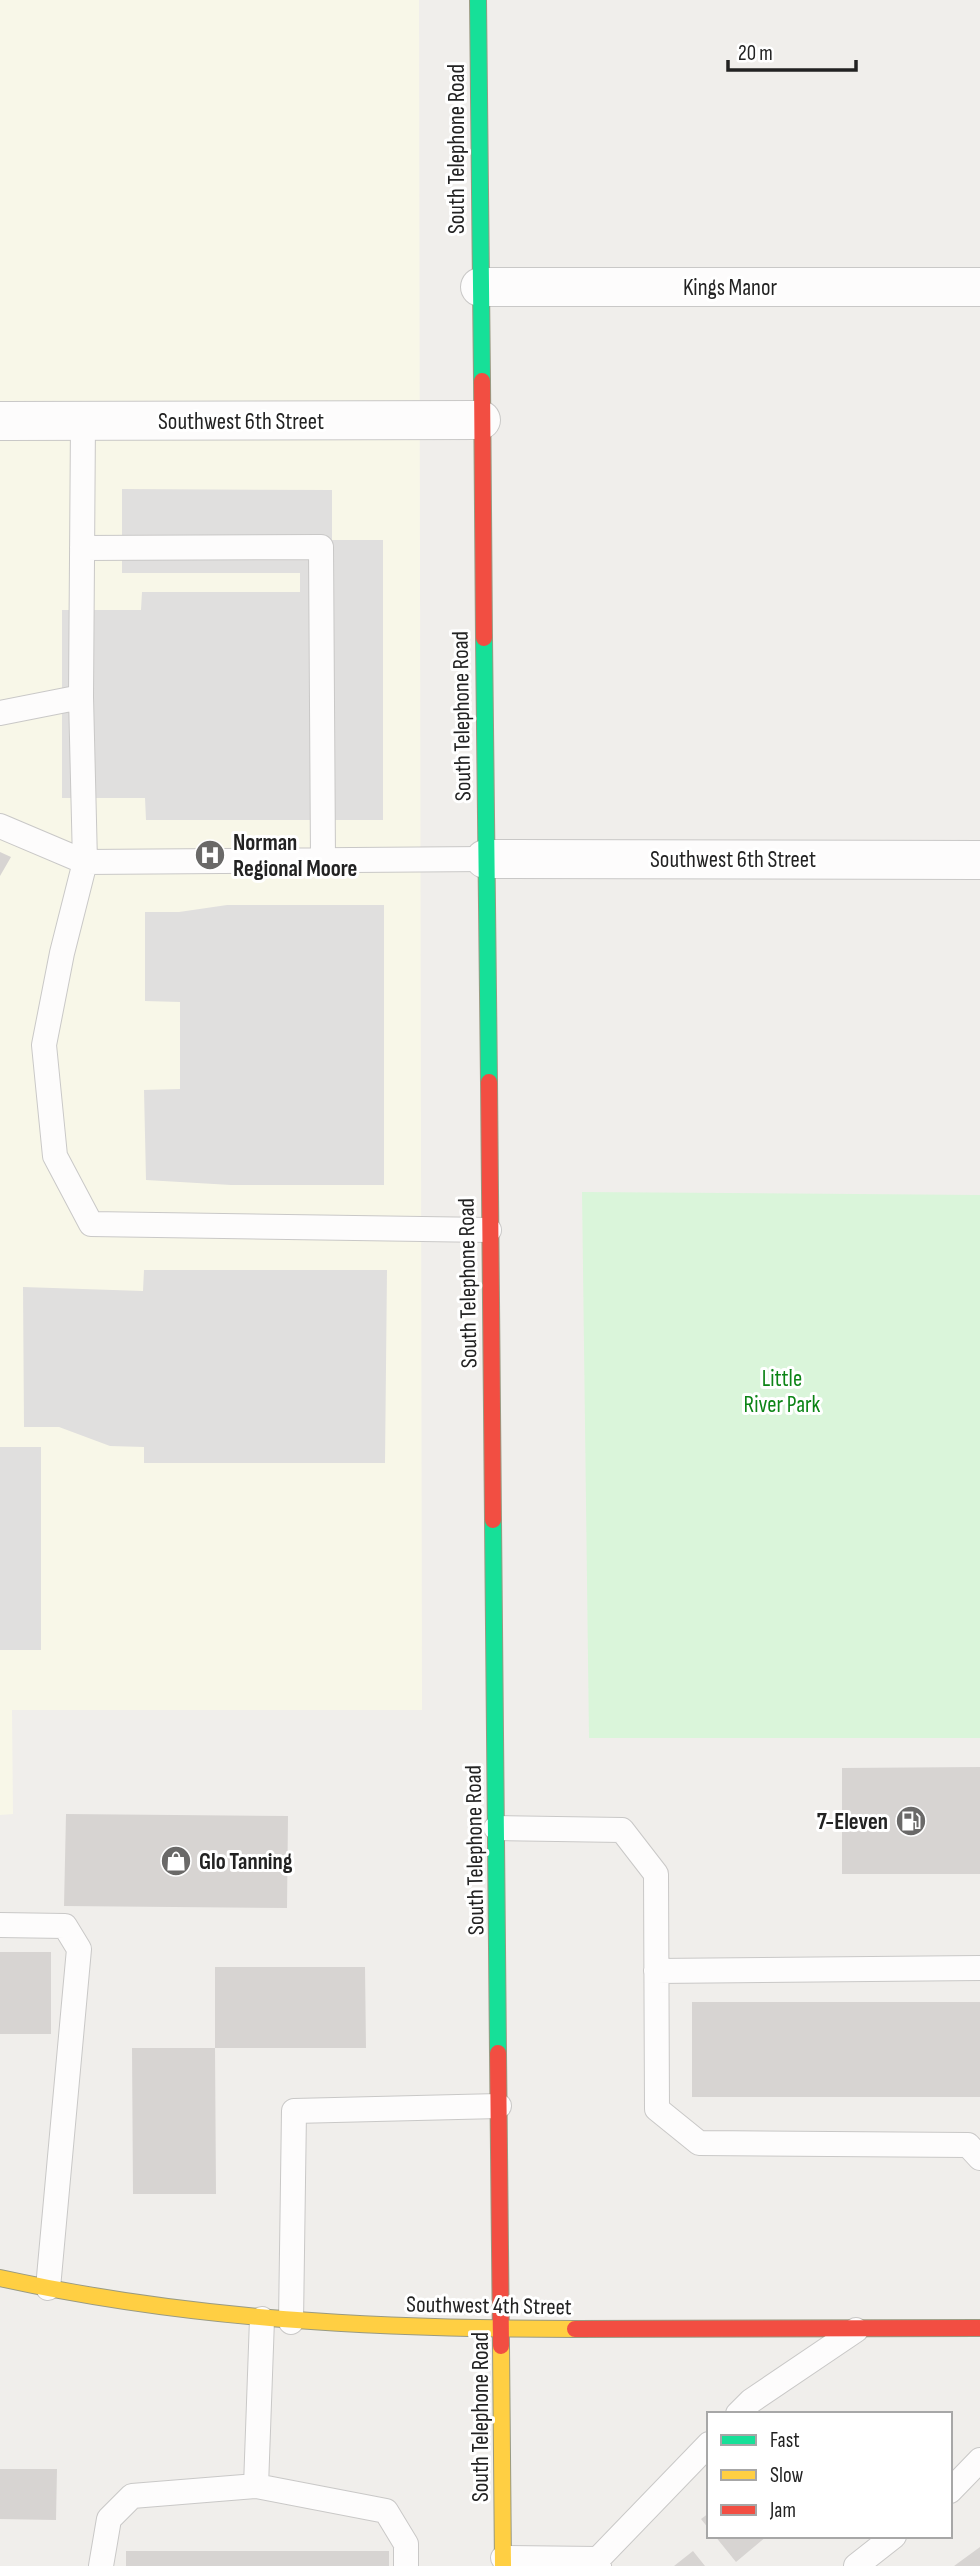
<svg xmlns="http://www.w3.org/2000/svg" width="980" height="2566" viewBox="0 0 980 2566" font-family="'Sofia Sans Condensed',sans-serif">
  <rect width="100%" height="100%" fill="#f0eeeb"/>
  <!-- education -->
  <path fill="#f8f7e8" d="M0 0H419L422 1710H12L13 1814 0 1815Z"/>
  <!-- park -->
  <path fill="#daf5da" d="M582 1192 980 1195V1738H589Z"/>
  <!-- parking -->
  <path fill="#e0dfde" d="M122 489 332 490V540H383V820H146L145 798H62V610H141L142 592H300V573H122Z
    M227 905H384V1185H231L146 1180 144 1090 180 1089V1002L145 1001V912H179Z
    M144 1270H387L385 1463H144V1447L110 1446 59 1427H24L23 1287 143 1291Z
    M0 1447H41V1650H0Z"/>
  <!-- building -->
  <path fill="#d7d4d2" d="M0 852 11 857 0 876Z
    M980 1767V1874H842V1768Z
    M66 1814 288 1816 287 1908 64 1906Z
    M0 1952H51V2034H0Z
    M215 1967H365L366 2048H215Z
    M692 2002H980V2097H692Z
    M132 2048H215L216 2194H133Z
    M0 2469H57L56 2520 0 2519Z
    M709 2513V2529L701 2519Z
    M715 2536H767L736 2562Z
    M980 2547V2566H954Z
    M126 2551H389V2566H126Z
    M693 2551 705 2566H674Z"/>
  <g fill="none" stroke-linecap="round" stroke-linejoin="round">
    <!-- lane casing -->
    <g stroke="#c9c8c7" stroke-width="26">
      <path id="lane" d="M83 421 81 697 85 862 62 953 44 1045 55 1156 91 1224 489 1230
        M82 548 321 547 323 860
        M0 713 81 697
        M0 826 85 862 485 859
        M496 1828 622 1830 656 1874 657 2109 699 2143 968 2145 980 2158
        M0 1925 65 1926 79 1949 48 2288
        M656 1971 980 1968
        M291 2322 294 2111 499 2106
        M738 2414 751 2401 856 2330
        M256 2486 262 2319
        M950 2491 980 2460
        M503 2558 598 2559
        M101 2566 109 2519 132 2496 256 2486 386 2511 406 2544V2566
        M599 2566 598 2559 709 2444
        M856 2566 894 2536"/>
    </g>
    <!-- street casing -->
    <g stroke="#c9c8c7" stroke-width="40">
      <path id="street" d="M480 287H980
        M0 421 481 420
        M485 859 980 860"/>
    </g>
    <!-- fast casing -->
    <g stroke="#999a82" stroke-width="18">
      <path id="fast" d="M478 0 482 381
        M484 638 489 1082
        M493 1520 498 2053"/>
    </g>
    <!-- slow casing -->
    <g stroke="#999a82" stroke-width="18">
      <path id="slow" d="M0 2278C191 2320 380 2329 575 2329
        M501 2346 503 2566"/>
    </g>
    <!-- jam casing -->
    <g stroke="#999a82" stroke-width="18">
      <path id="jam" d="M482 381 484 638
        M489 1082 493 1520
        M498 2053 501 2346
        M575 2329 980 2328"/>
    </g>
    <!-- lane -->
    <use href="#lane" stroke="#fdfcfc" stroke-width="24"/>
    <!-- street -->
    <use href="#street" stroke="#fdfcfc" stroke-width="38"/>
    <!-- fast -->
    <use href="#fast" stroke="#16e098" stroke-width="16"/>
    <!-- slow -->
    <use href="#slow" stroke="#ffcf43" stroke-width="16"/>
    <!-- jam -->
    <use href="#jam" stroke="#f24e42" stroke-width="16"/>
  </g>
  <!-- icons -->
  <defs>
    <g id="hospital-disc" transform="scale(1.575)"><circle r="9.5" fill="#6a6968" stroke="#fff"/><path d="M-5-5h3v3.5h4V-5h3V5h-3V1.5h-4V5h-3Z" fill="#fff"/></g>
    <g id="fuel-disc" transform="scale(1.575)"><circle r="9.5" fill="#6a6968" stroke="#fff"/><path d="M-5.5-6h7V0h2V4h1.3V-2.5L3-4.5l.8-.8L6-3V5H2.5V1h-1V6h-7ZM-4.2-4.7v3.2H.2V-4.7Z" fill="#fff"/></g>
    <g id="shop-disc" transform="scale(1.575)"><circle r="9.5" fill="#6a6968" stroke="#fff"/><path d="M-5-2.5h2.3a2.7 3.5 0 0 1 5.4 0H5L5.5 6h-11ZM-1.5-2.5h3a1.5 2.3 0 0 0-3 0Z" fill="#fff"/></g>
  </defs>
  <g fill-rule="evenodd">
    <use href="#hospital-disc" x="210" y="855"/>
    <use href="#fuel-disc" x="911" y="1821"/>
    <use href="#shop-disc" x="176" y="1861"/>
  </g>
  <g text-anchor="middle" stroke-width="6" stroke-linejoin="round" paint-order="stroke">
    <!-- street labels -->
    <g font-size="23" fill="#222" stroke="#fff">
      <text transform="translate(456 149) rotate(-90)" y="8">South Telephone Road</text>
      <text x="730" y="295">Kings Manor</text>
      <text x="241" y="429">Southwest 6th Street</text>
      <text transform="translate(461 716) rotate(-91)" y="8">South Telephone Road</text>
      <text x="733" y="867">Southwest 6th Street</text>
      <text transform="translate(467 1283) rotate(-91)" y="8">South Telephone Road</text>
      <text transform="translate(474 1850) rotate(-91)" y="8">South Telephone Road</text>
      <text transform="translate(489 2305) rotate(1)" y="8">Southwest 4th Street</text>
      <text transform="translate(480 2417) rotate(-90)" y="8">South Telephone Road</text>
    </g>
    <!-- poi labels -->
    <g font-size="23" font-weight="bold" fill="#222" stroke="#fff" text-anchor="start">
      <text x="233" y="850">Norman<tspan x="233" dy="26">Regional Moore</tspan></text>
      <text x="888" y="1829" text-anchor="end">7-Eleven</text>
      <text x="199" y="1869">Glo Tanning</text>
    </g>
    <!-- park labels -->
    <g font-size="23" fill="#0c8416" stroke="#fff">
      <text x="782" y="1386">Little<tspan x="782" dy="26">River Park</tspan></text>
    </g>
  </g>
  <!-- legend -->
  <rect x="707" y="2412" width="245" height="126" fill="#ffffff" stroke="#a7a7a7" stroke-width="2"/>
  <rect x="721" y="2435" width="35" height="10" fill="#16e098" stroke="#a7a7a7" stroke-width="2"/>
  <text x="770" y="2447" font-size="21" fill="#222222">Fast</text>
  <rect x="721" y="2470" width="35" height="10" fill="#ffcf43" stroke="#a7a7a7" stroke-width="2"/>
  <text x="770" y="2482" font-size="21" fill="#222222">Slow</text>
  <rect x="721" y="2505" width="35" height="10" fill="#f24e42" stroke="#a7a7a7" stroke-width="2"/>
  <text x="770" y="2517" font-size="21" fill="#222222">Jam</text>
  <!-- scale -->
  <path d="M728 60v10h128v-10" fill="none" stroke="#222222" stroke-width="3.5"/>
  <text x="738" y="60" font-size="21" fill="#222222" stroke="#ffffff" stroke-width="5" paint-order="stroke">20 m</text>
</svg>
